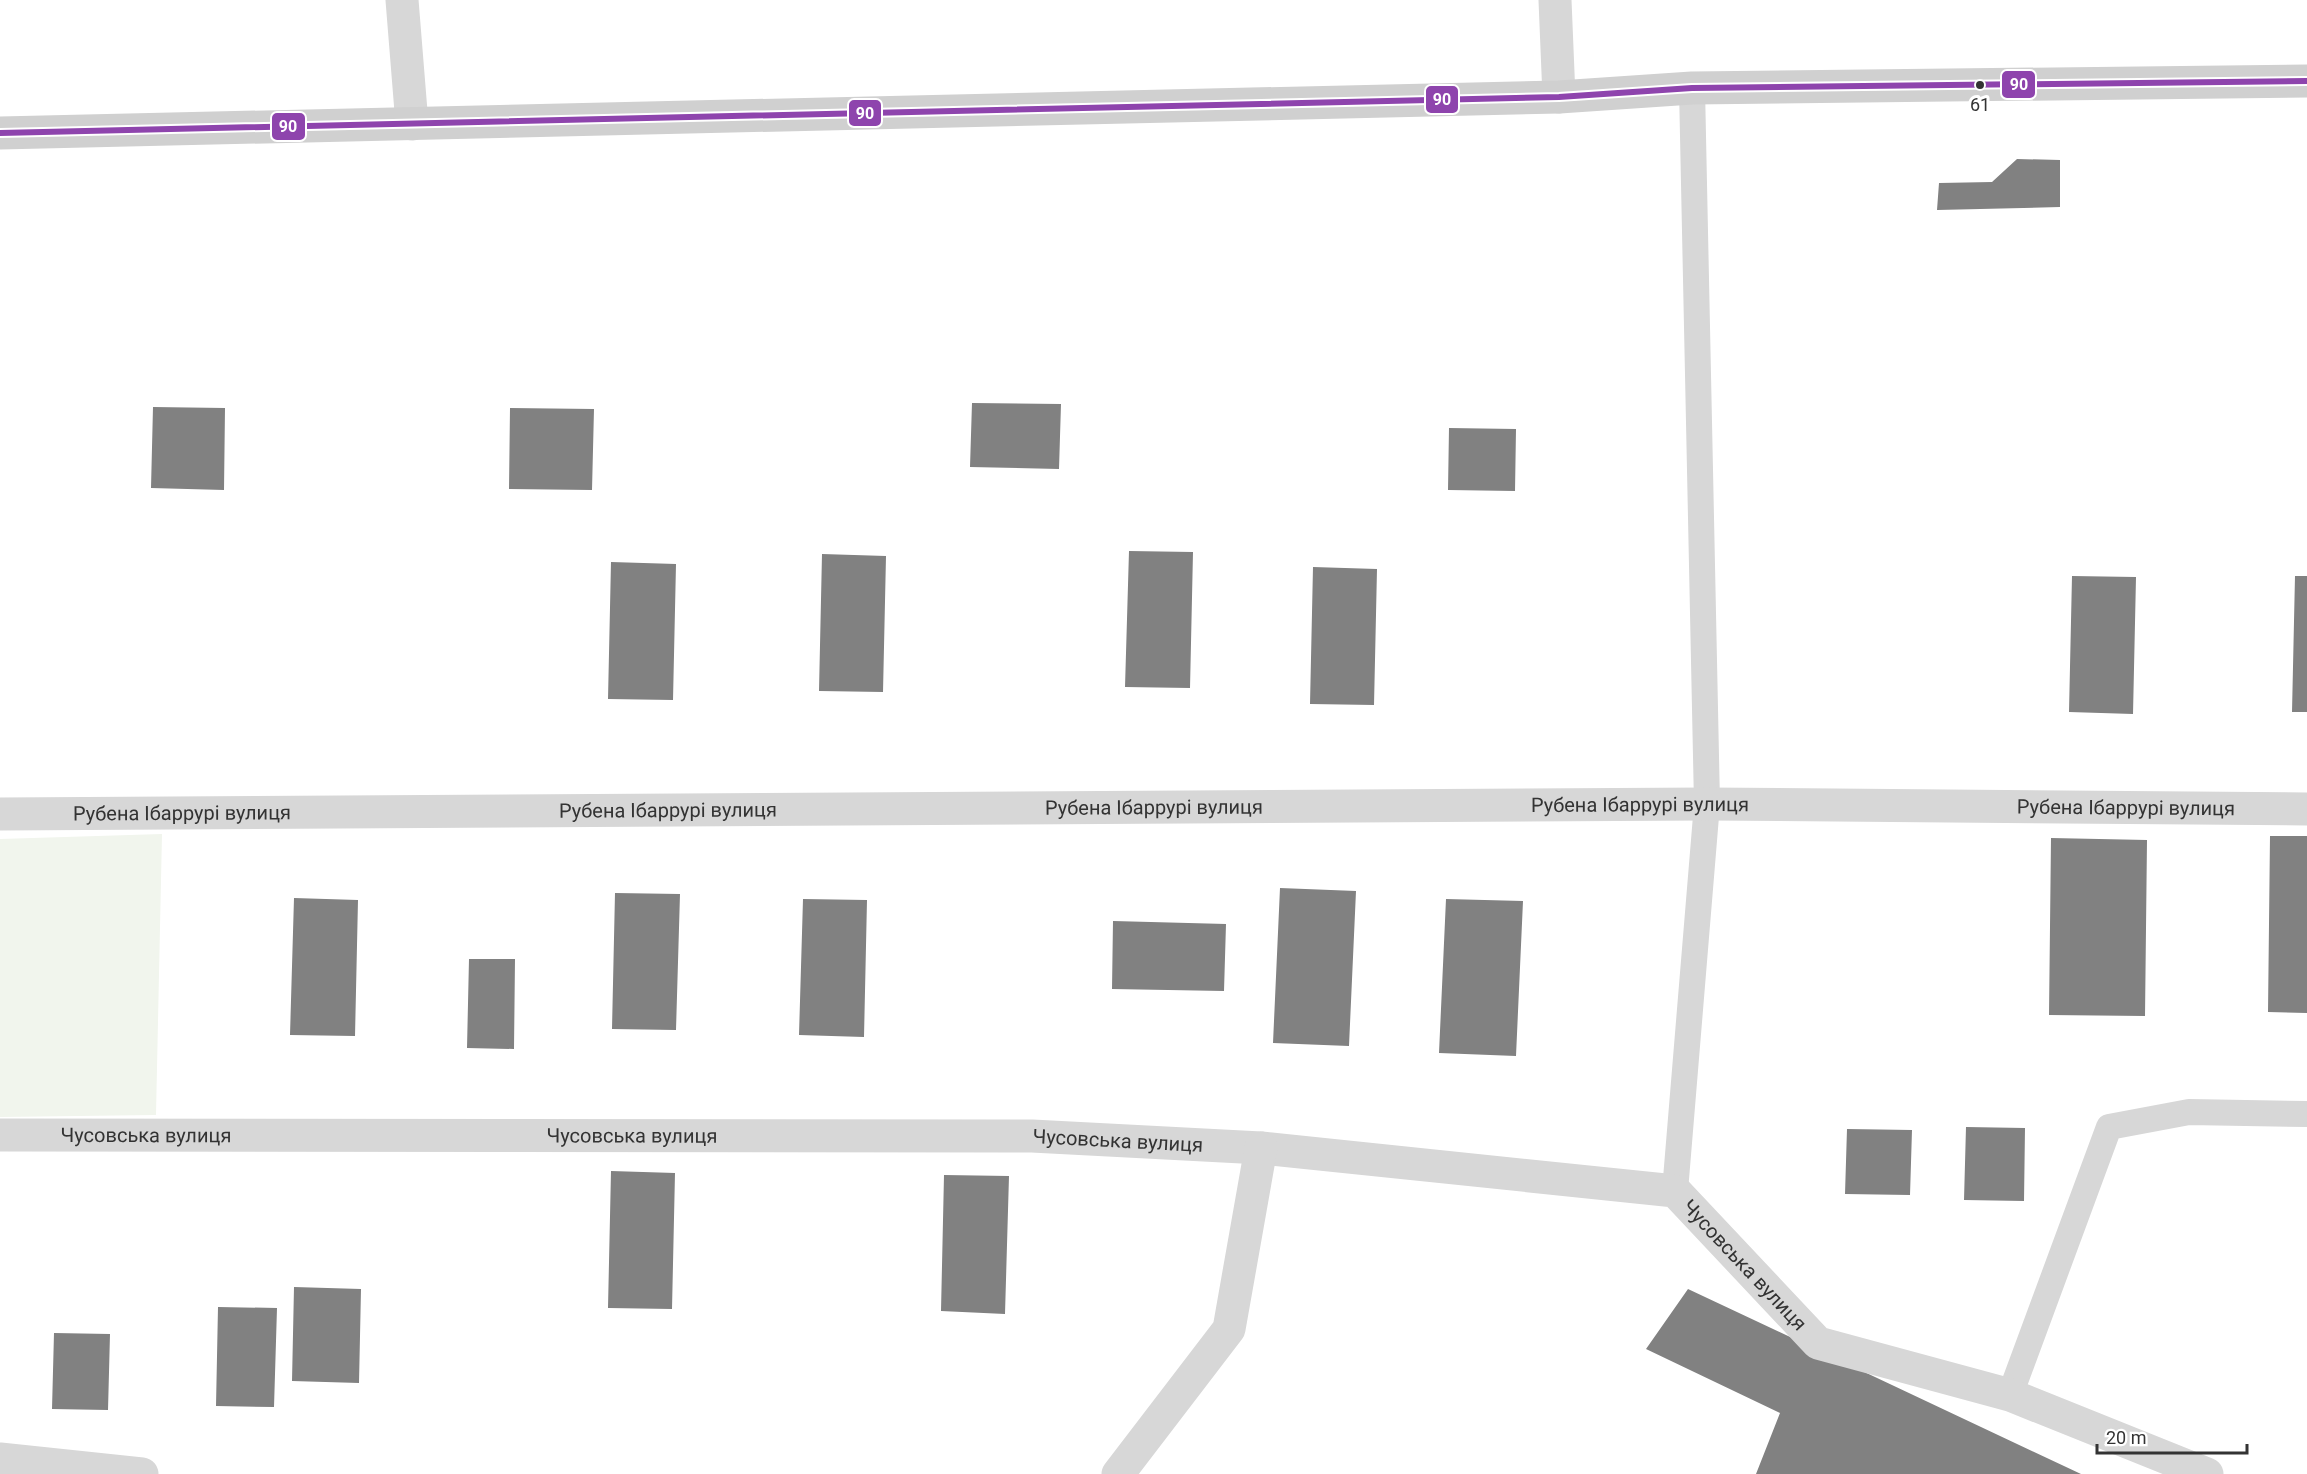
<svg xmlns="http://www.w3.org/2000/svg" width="2307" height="1474" viewBox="0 0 2307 1474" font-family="Roboto,sans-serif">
  <rect width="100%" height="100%" fill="#fff"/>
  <!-- green -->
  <path fill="#f1f5ed" d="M162 834 156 1115 0 1117V839Z"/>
  <!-- building -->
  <path fill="#818181" d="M2017 159 2060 160V207L1937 210 1939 183 1992 182Z
    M972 403 1061 404 1059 469 970 467Z
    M153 407 225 408 224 490 151 488Z
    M510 408 594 409 592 490 509 489Z
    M1449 428 1516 429 1515 491 1448 490Z
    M1129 551 1193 552 1190 688 1125 687Z
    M822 554 886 556 883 692 819 691Z
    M611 562 676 564 673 700 608 699Z
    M1313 567 1377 569 1374 705 1310 704Z
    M2072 576 2136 577 2133 714 2069 712Z
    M2295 576H2307V712H2292Z
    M2270 836H2307V1013L2268 1012Z
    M2051 838 2147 840 2145 1016 2049 1015Z
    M1280 888 1356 891 1349 1046 1273 1043Z
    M615 893 680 894 676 1030 612 1029Z
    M294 898 358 900 355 1036 290 1035Z
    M803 899 867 900 864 1037 799 1035Z
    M1446 899 1523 901 1516 1056 1439 1053Z
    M1113 921 1226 924 1224 991 1112 989Z
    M469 959H515L514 1049 467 1048Z
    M1966 1127 2025 1128 2024 1201 1964 1200Z
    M1847 1129 1912 1130 1910 1195 1845 1194Z
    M611 1171 675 1173 672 1309 608 1308Z
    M944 1175 1009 1176 1005 1314 941 1311Z
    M294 1287 361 1289 359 1383 292 1381Z
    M1688 1289 2081 1474H1756L1780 1413 1646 1349Z
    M218 1307 277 1308 274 1407 216 1406Z
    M54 1333 110 1334 108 1410 52 1409Z"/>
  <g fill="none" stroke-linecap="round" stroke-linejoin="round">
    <!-- service -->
    <path stroke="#d7d7d7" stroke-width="26" d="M1675 1191 1707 804 1692 88
      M2010 1395 2109 1127 2189 1112 2307 1114"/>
    <!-- minor -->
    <g stroke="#d7d7d7" stroke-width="33">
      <path d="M402 0 412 124"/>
      <path d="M1555 0 1559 97"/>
      <path id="s1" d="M0 814 1707 804 2307 809"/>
      <path id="s2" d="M0 1135 1032 1136 1261 1148 1675 1191 1818 1343 2010 1395 2207 1474"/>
      <path d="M0 1459 142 1474"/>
      <path d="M1118 1474 1229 1329 1261 1148"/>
    </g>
    <!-- secondary -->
    <path stroke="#d0d0d0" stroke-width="33" d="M0 133 1559 97 1692 88 2307 81"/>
    <!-- bus-1 casing -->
    <g stroke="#fff" stroke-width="10">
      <path id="bus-1" d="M0 133 1559 97 1692 88 2307 81"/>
    </g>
    <!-- bus-1 -->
    <use href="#bus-1" stroke="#8e44ad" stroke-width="6"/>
  </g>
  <!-- markers -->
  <circle fill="#333" stroke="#fff" stroke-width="2" cx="1980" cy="85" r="5"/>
  <g text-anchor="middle" stroke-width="6" stroke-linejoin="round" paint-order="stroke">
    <!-- bus labels -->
    <g font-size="18" fill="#333" stroke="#fff">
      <text x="1980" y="111">61</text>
    </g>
    <!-- street labels -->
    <g font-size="20" fill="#333" stroke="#fff">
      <text dy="7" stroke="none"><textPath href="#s1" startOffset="1640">Рубена Ібаррурі вулиця</textPath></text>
      <text dy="7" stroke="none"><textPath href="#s1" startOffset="1154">Рубена Ібаррурі вулиця</textPath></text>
      <text dy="7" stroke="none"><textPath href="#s1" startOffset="2126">Рубена Ібаррурі вулиця</textPath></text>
      <text dy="7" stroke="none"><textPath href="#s1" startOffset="668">Рубена Ібаррурі вулиця</textPath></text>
      <text dy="7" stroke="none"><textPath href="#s1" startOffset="182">Рубена Ібаррурі вулиця</textPath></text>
      <text dy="7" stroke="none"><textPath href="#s2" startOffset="146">Чусовська вулиця</textPath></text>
      <text dy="7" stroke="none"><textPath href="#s2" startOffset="632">Чусовська вулиця</textPath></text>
      <text dy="7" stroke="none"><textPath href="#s2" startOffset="1118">Чусовська вулиця</textPath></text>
      <text dy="7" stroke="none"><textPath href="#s2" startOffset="1779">Чусовська вулиця</textPath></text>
    </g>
  </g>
  <g stroke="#fff" stroke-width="2">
    <rect x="2001" y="70" width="35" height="29" rx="6" fill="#8e44ad"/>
    <rect x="1425" y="85" width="34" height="29" rx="6" fill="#8e44ad"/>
    <rect x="848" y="99" width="34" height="28" rx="6" fill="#8e44ad"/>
    <rect x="271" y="112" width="35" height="29" rx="6" fill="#8e44ad"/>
  </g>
  <g font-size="16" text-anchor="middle" font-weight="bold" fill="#fff">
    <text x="2019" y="90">90</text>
    <text x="1442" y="105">90</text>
    <text x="865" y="119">90</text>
    <text x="288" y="132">90</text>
  </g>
  <!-- scale -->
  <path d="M2097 1444v9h150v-9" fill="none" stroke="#333333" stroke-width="3"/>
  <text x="2106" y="1444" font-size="18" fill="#333333" stroke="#ffffff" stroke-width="4.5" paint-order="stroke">20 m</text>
</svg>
